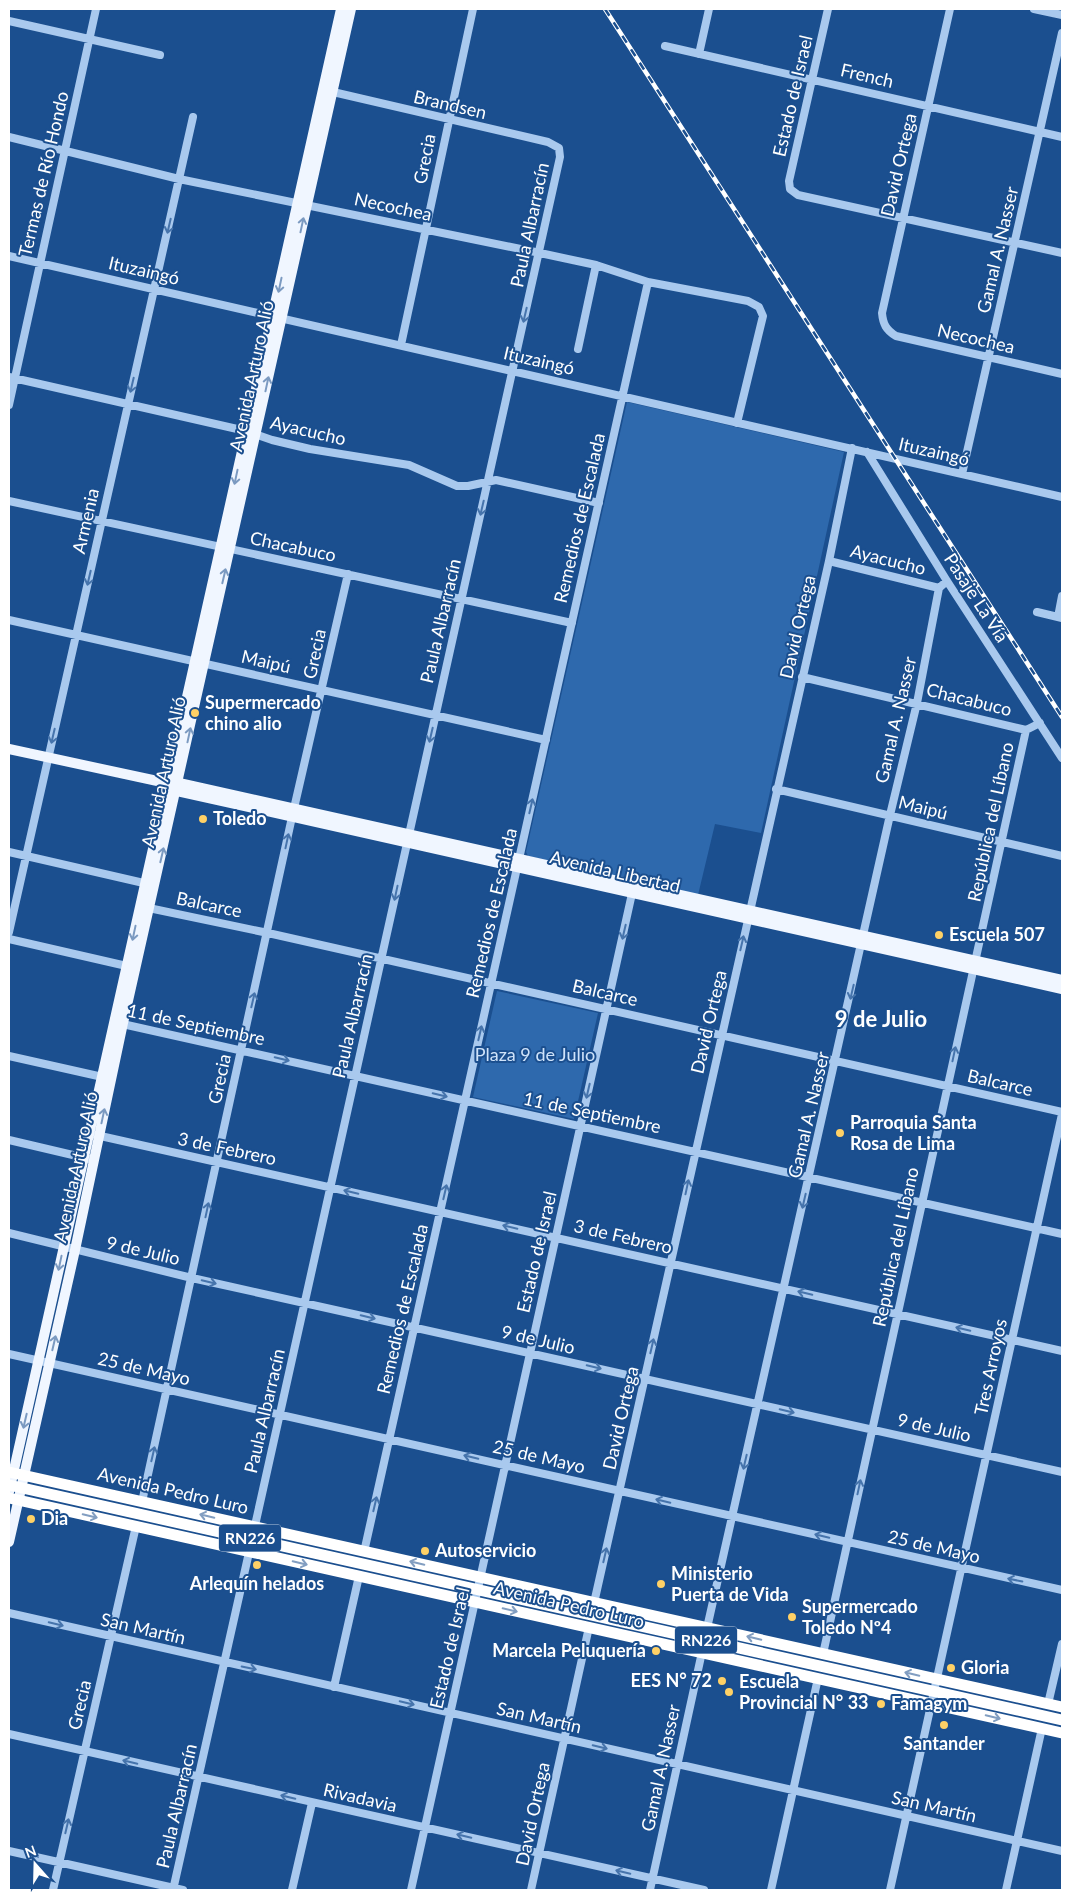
<svg xmlns="http://www.w3.org/2000/svg" width="1071" height="1899" viewBox="0 0 1071 1899" font-family="Lato,sans-serif">
  <rect width="100%" height="100%" fill="#1b4f8f"/>
  <!-- green -->
  <path fill="#2e69ad" d="M627 402 844 452 761 833 715 824 698 895 528 856 526 852Z
    M497 991 598 1013 574 1119 473 1097Z"/>
  <g fill="none" stroke-linecap="round" stroke-linejoin="round">
    <!-- minor -->
    <path stroke="#a9c9ee" stroke-width="8" d="M828 9 789 181 790 189 798 195 1062 253
      M950 9 882 313C883 324 886 330 896 336L1062 374
      M1034 9 1062 15
      M9 21 160 55
      M665 46 1062 137
      M699 54 709 9
      M9 137 179 179 540 253 596 265 648 282 748 301 759 307 763 316 737 423
      M9 256 1062 497
      M401 345 473 9
      M578 349 596 265
      M9 377 246 431 272 440 310 449 409 465 457 486H468L496 480 599 503
      M9 405 96 9
      M867 452 947 581 1062 758
      M962 474 1062 33
      M9 501 572 623
      M829 561 939 588
      M1037 612 1062 618
      M1058 617 1062 596
      M9 620 546 740
      M802 677 1026 730 1040 723
      M776 789 1062 856
      M9 852 148 884
      M144 907 268 933 1062 1112
      M9 932 193 117
      M9 939 131 967
      M118 1023 1062 1234
      M9 1056 107 1078
      M96 1135 1062 1351
      M9 1140 94 1160
      M9 1233 192 1278 1062 1472
      M9 1354 1062 1590
      M142 1502 292 817 348 574
      M254 1530 560 157 559 148 548 142 333 92
      M364 1552 648 282
      M594 1603 829 561 852 448
      M9 1613 1062 1851
      M707 1628 890 815 917 703 939 588 947 581
      M823 1654 1026 730
      M334 1687 359 1576
      M1048 1704 1062 1644
      M9 1734 704 1890
      M9 1851 183 1890
      M53 1890 136 1526
      M173 1890 250 1548
      M292 1890 312 1803
      M411 1890 633 889
      M531 1890 589 1627
      M650 1890 702 1652
      M771 1890 818 1678
      M890 1890 1062 1114
      M1006 1890 1042 1728"/>
    <!-- major -->
    <path stroke="#f0f6ff" stroke-width="10" d="M9 749 162 782 179 783 1062 980
      M172 788 177 791 1062 989
      M9 1492 341 9
      M9 1542 75 1250 123 1023 351 9"/>
    <!-- highway -->
    <path stroke="#fff" stroke-width="11" d="M9 1472 1062 1707
      M9 1485 1062 1720
      M9 1498 1062 1733"/>
    <!-- rail casing -->
    <g stroke="#fff" stroke-width="4.5">
      <path id="rail" d="M605 9 1062 717"/>
    </g>
    <!-- rail -->
    <use href="#rail" stroke="#1b4f8f" stroke-width="2.5" stroke-dasharray="8" stroke-linecap="butt"/>
  </g>
  <!-- one-way arrows -->
  <defs><path id="oneway-shaft" d="M-6 0H5M1.5-3L5.5 0L1.5 3" fill="none" stroke-width="1.6" stroke-linecap="round" stroke-linejoin="round" transform="scale(1.25)"/></defs>
  <g stroke="#7b9ac1">
    <use href="#oneway-shaft" transform="translate(302 225) rotate(-78)"/>
    <use href="#oneway-shaft" transform="translate(280 285) rotate(102)"/>
    <use href="#oneway-shaft" transform="translate(267 384) rotate(-78)"/>
    <use href="#oneway-shaft" transform="translate(236 477) rotate(102)"/>
    <use href="#oneway-shaft" transform="translate(224 576) rotate(-77)"/>
    <use href="#oneway-shaft" transform="translate(189 735) rotate(-78)"/>
    <use href="#oneway-shaft" transform="translate(162 855) rotate(-77)"/>
    <use href="#oneway-shaft" transform="translate(134 933) rotate(102)"/>
    <use href="#oneway-shaft" transform="translate(103 1116) rotate(-78)"/>
    <use href="#oneway-shaft" transform="translate(60 1263) rotate(102)"/>
    <use href="#oneway-shaft" transform="translate(54 1343) rotate(-77)"/>
    <use href="#oneway-shaft" transform="translate(25 1421) rotate(103)"/>
  </g>
  <g stroke="#4674ac">
    <use href="#oneway-shaft" transform="translate(169 226) rotate(103)"/>
    <use href="#oneway-shaft" transform="translate(525 315) rotate(103)"/>
    <use href="#oneway-shaft" transform="translate(132 385) rotate(103)"/>
    <use href="#oneway-shaft" transform="translate(482 508) rotate(103)"/>
    <use href="#oneway-shaft" transform="translate(89 578) rotate(103)"/>
    <use href="#oneway-shaft" transform="translate(431 735) rotate(103)"/>
    <use href="#oneway-shaft" transform="translate(53 736) rotate(103)"/>
    <use href="#oneway-shaft" transform="translate(531 806) rotate(-77)"/>
    <use href="#oneway-shaft" transform="translate(287 841) rotate(-78)"/>
    <use href="#oneway-shaft" transform="translate(396 893) rotate(102)"/>
    <use href="#oneway-shaft" transform="translate(624 932) rotate(103)"/>
    <use href="#oneway-shaft" transform="translate(742 943) rotate(-77)"/>
    <use href="#oneway-shaft" transform="translate(852 992) rotate(103)"/>
    <use href="#oneway-shaft" transform="translate(253 1000) rotate(-77)"/>
    <use href="#oneway-shaft" transform="translate(480 1033) rotate(-77)"/>
    <use href="#oneway-shaft" transform="translate(954 1054) rotate(-78)"/>
    <use href="#oneway-shaft" transform="translate(282 1059) rotate(13)"/>
    <use href="#oneway-shaft" transform="translate(588 1091) rotate(103)"/>
    <use href="#oneway-shaft" transform="translate(440 1095) rotate(13)"/>
    <use href="#oneway-shaft" transform="translate(687 1187) rotate(-78)"/>
    <use href="#oneway-shaft" transform="translate(351 1192) rotate(-167)"/>
    <use href="#oneway-shaft" transform="translate(445 1192) rotate(-77)"/>
    <use href="#oneway-shaft" transform="translate(804 1201) rotate(103)"/>
    <use href="#oneway-shaft" transform="translate(207 1210) rotate(-78)"/>
    <use href="#oneway-shaft" transform="translate(510 1227) rotate(-167)"/>
    <use href="#oneway-shaft" transform="translate(209 1282) rotate(13)"/>
    <use href="#oneway-shaft" transform="translate(805 1293) rotate(-167)"/>
    <use href="#oneway-shaft" transform="translate(368 1317) rotate(13)"/>
    <use href="#oneway-shaft" transform="translate(963 1329) rotate(-167)"/>
    <use href="#oneway-shaft" transform="translate(652 1346) rotate(-77)"/>
    <use href="#oneway-shaft" transform="translate(594 1367) rotate(13)"/>
    <use href="#oneway-shaft" transform="translate(787 1411) rotate(13)"/>
    <use href="#oneway-shaft" transform="translate(153 1454) rotate(-77)"/>
    <use href="#oneway-shaft" transform="translate(471 1457) rotate(-167)"/>
    <use href="#oneway-shaft" transform="translate(745 1462) rotate(103)"/>
    <use href="#oneway-shaft" transform="translate(859 1487) rotate(-78)"/>
    <use href="#oneway-shaft" transform="translate(663 1501) rotate(-167)"/>
    <use href="#oneway-shaft" transform="translate(375 1504) rotate(-77)"/>
    <use href="#oneway-shaft" transform="translate(822 1536) rotate(-167)"/>
    <use href="#oneway-shaft" transform="translate(605 1555) rotate(-77)"/>
    <use href="#oneway-shaft" transform="translate(1015 1580) rotate(-168)"/>
    <use href="#oneway-shaft" transform="translate(56 1624) rotate(14)"/>
    <use href="#oneway-shaft" transform="translate(249 1668) rotate(12)"/>
    <use href="#oneway-shaft" transform="translate(407 1703) rotate(13)"/>
    <use href="#oneway-shaft" transform="translate(600 1747) rotate(13)"/>
    <use href="#oneway-shaft" transform="translate(130 1762) rotate(-167)"/>
    <use href="#oneway-shaft" transform="translate(288 1797) rotate(-167)"/>
    <use href="#oneway-shaft" transform="translate(67 1826) rotate(-77)"/>
    <use href="#oneway-shaft" transform="translate(464 1836) rotate(-167)"/>
    <use href="#oneway-shaft" transform="translate(623 1872) rotate(-167)"/>
  </g>
  <g stroke="#829ec1">
    <use href="#oneway-shaft" transform="translate(90 1516) rotate(13)"/>
    <use href="#oneway-shaft" transform="translate(207 1516) rotate(-167)"/>
    <use href="#oneway-shaft" transform="translate(300 1563) rotate(13)"/>
    <use href="#oneway-shaft" transform="translate(417 1563) rotate(-167)"/>
    <use href="#oneway-shaft" transform="translate(510 1610) rotate(13)"/>
    <use href="#oneway-shaft" transform="translate(754 1638) rotate(-167)"/>
    <use href="#oneway-shaft" transform="translate(912 1674) rotate(-167)"/>
    <use href="#oneway-shaft" transform="translate(993 1717) rotate(13)"/>
  </g>
  <!-- markers -->
  <g fill="#ffd166" stroke="#1b4f8f" stroke-width="2">
    <circle cx="195" cy="713" r="5"/>
    <circle cx="203" cy="819" r="5"/>
    <circle cx="939" cy="935" r="5"/>
    <circle cx="840" cy="1133" r="5"/>
    <circle cx="31" cy="1519" r="5"/>
    <circle cx="425" cy="1551" r="5"/>
    <circle cx="257" cy="1565" r="5"/>
    <circle cx="661" cy="1584" r="5"/>
    <circle cx="792" cy="1617" r="5"/>
    <circle cx="656" cy="1651" r="5"/>
    <circle cx="951" cy="1668" r="5"/>
    <circle cx="722" cy="1681" r="5"/>
    <circle cx="729" cy="1692" r="5"/>
    <circle cx="881" cy="1704" r="5"/>
    <circle cx="944" cy="1725" r="5"/>
  </g>
  <g text-anchor="middle" stroke-width="4" stroke-linejoin="round" paint-order="stroke">
    <!-- shield labels -->
    <g fill="#1b4f8f" stroke="#bbcadd" stroke-width="1">
      <rect x="219" y="1524.5" width="62" height="27" rx="4"/>
      <rect x="675" y="1626.5" width="62" height="27" rx="4"/>
    </g>
    <g font-size="16" font-weight="bold" fill="#fff">
      <text x="250" y="1544">RN226</text>
      <text x="706" y="1646">RN226</text>
    </g>
    <!-- street labels -->
    <g font-size="18" fill="#fff" stroke="#1b4f8f">
      <text transform="translate(867 76) rotate(13)" y="6">French</text>
      <text transform="translate(793 96) rotate(-77)" y="6">Estado de Israel</text>
      <text transform="translate(450 105) rotate(13)" y="6">Brandsen</text>
      <text transform="translate(425 159) rotate(-79)" y="6">Grecia</text>
      <text transform="translate(899 165) rotate(-77)" y="6">David Ortega</text>
      <text transform="translate(44 174) rotate(-77)" y="6">Termas de Río Hondo</text>
      <text transform="translate(393 207) rotate(12)" y="6">Necochea</text>
      <text transform="translate(530 225) rotate(-78)" y="6">Paula Albarracín</text>
      <text transform="translate(998 250) rotate(-77)" y="6">Gamal A. Nasser</text>
      <text transform="translate(144 271) rotate(13)" y="6">Ituzaingó</text>
      <text transform="translate(976 339) rotate(13)" y="6">Necochea</text>
      <text transform="translate(539 361) rotate(13)" y="6">Ituzaingó</text>
      <text transform="translate(252 376) rotate(-78)" y="6">Avenida Arturo Alió</text>
      <text transform="translate(308 431) rotate(13)" y="6">Ayacucho</text>
      <text transform="translate(934 452) rotate(13)" y="6">Ituzaingó</text>
      <text transform="translate(580 518) rotate(-77)" y="6">Remedios de Escalada</text>
      <text transform="translate(86 521) rotate(-77)" y="6">Armenia</text>
      <text transform="translate(293 547) rotate(12)" y="6">Chacabuco</text>
      <text transform="translate(888 560) rotate(14)" y="6">Ayacucho</text>
      <text transform="translate(976 598) rotate(57)" y="6">Pasaje La Vía</text>
      <text transform="translate(441 621) rotate(-77)" y="6">Paula Albarracín</text>
      <text transform="translate(798 627) rotate(-77)" y="6">David Ortega</text>
      <text transform="translate(315 654) rotate(-78)" y="6">Grecia</text>
      <text transform="translate(266 662) rotate(13)" y="6">Maipú</text>
      <text transform="translate(969 700) rotate(14)" y="6">Chacabuco</text>
      <text transform="translate(896 720) rotate(-77)" y="6">Gamal A. Nasser</text>
      <text transform="translate(164 772) rotate(-78)" y="6">Avenida Arturo Alió</text>
      <text transform="translate(923 808) rotate(14)" y="6">Maipú</text>
      <text transform="translate(991 822) rotate(-78)" y="6">República del Líbano</text>
      <text transform="translate(615 872) rotate(13)" y="6">Avenida Libertad</text>
      <text transform="translate(209 905) rotate(12)" y="6">Balcarce</text>
      <text transform="translate(492 913) rotate(-77)" y="6">Remedios de Escalada</text>
      <text transform="translate(605 993) rotate(13)" y="6">Balcarce</text>
      <text transform="translate(353 1016) rotate(-77)" y="6">Paula Albarracín</text>
      <text transform="translate(709 1022) rotate(-77)" y="6">David Ortega</text>
      <text transform="translate(196 1025) rotate(12)" y="6">11 de Septiembre</text>
      <text transform="translate(220 1079) rotate(-78)" y="6">Grecia</text>
      <text transform="translate(1000 1083) rotate(13)" y="6">Balcarce</text>
      <text transform="translate(592 1113) rotate(12)" y="6">11 de Septiembre</text>
      <text transform="translate(809 1115) rotate(-77)" y="6">Gamal A. Nasser</text>
      <text transform="translate(227 1149) rotate(12)" y="6">3 de Febrero</text>
      <text transform="translate(76 1167) rotate(-78)" y="6">Avenida Arturo Alió</text>
      <text transform="translate(623 1237) rotate(13)" y="6">3 de Febrero</text>
      <text transform="translate(896 1247) rotate(-78)" y="6">República del Líbano</text>
      <text transform="translate(143 1251) rotate(13)" y="6">9 de Julio</text>
      <text transform="translate(537 1252) rotate(-77)" y="6">Estado de Israel</text>
      <text transform="translate(403 1309) rotate(-77)" y="6">Remedios de Escalada</text>
      <text transform="translate(538 1340) rotate(13)" y="6">9 de Julio</text>
      <text transform="translate(991 1367) rotate(-78)" y="6">Tres Arroyos</text>
      <text transform="translate(144 1369) rotate(13)" y="6">25 de Mayo</text>
      <text transform="translate(265 1411) rotate(-77)" y="6">Paula Albarracín</text>
      <text transform="translate(621 1418) rotate(-77)" y="6">David Ortega</text>
      <text transform="translate(934 1428) rotate(13)" y="6">9 de Julio</text>
      <text transform="translate(539 1457) rotate(13)" y="6">25 de Mayo</text>
      <text transform="translate(173 1491) rotate(13)" y="6">Avenida Pedro Luro</text>
      <text transform="translate(934 1547) rotate(13)" y="6">25 de Mayo</text>
      <text transform="translate(569 1605) rotate(13)" y="6">Avenida Pedro Luro</text>
      <text transform="translate(143 1629) rotate(13)" y="6">San Martín</text>
      <text transform="translate(450 1648) rotate(-77)" y="6">Estado de Israel</text>
      <text transform="translate(80 1705) rotate(-77)" y="6">Grecia</text>
      <text transform="translate(539 1718) rotate(13)" y="6">San Martín</text>
      <text transform="translate(661 1768) rotate(-78)" y="6">Gamal A. Nasser</text>
      <text transform="translate(360 1798) rotate(13)" y="6">Rivadavia</text>
      <text transform="translate(177 1806) rotate(-77)" y="6">Paula Albarracín</text>
      <text transform="translate(934 1807) rotate(13)" y="6">San Martín</text>
      <text transform="translate(533 1814) rotate(-78)" y="6">David Ortega</text>
    </g>
    <!-- poi labels -->
    <g font-size="18" font-weight="bold" fill="#fff" stroke="#1b4f8f" text-anchor="start">
      <text x="205" y="709">Supermercado<tspan x="205" dy="21">chino alio</tspan></text>
      <text x="213" y="825">Toledo</text>
      <text x="949" y="941">Escuela 507</text>
      <text x="850" y="1129">Parroquia Santa<tspan x="850" dy="21">Rosa de Lima</tspan></text>
      <text x="41" y="1525">Dia</text>
      <text x="435" y="1557">Autoservicio</text>
      <text x="671" y="1580">Ministerio<tspan x="671" dy="21">Puerta de Vida</tspan></text>
      <text x="257" y="1590" text-anchor="middle">Arlequín helados</text>
      <text x="802" y="1613">Supermercado<tspan x="802" dy="21">Toledo Nº4</tspan></text>
      <text x="646" y="1657" text-anchor="end">Marcela Peluquería</text>
      <text x="961" y="1674">Gloria</text>
      <text x="712" y="1687" text-anchor="end">EES N° 72</text>
      <text x="739" y="1688">Escuela<tspan x="739" dy="21">Provincial N° 33</tspan></text>
      <text x="891" y="1710">Famagym</text>
      <text x="944" y="1750" text-anchor="middle">Santander</text>
    </g>
    <!-- park labels -->
    <g font-size="18" fill="#cfe3fa" stroke="#1b4f8f">
      <text x="535" y="1061">Plaza 9 de Julio</text>
    </g>
    <!-- district labels -->
    <g font-size="22" font-weight="bold" fill="#fff" stroke="#1b4f8f">
      <text x="881" y="1027">9 de Julio</text>
    </g>
  </g>
  <!-- border -->
  <rect width="1071" height="1899" fill="none" stroke="#ffffff" stroke-width="20"/>
  <!-- north arrow -->
  <g transform="translate(35 1864) rotate(340)" stroke="#1b4f8f" stroke-width="4" paint-order="stroke">
  <path d="M0-4L9 19L0 12L-9 19Z" fill="#ffffff"/>
  <text y="-8" font-size="14" font-weight="bold" text-anchor="middle" fill="#ffffff">N</text>
  </g>
</svg>
